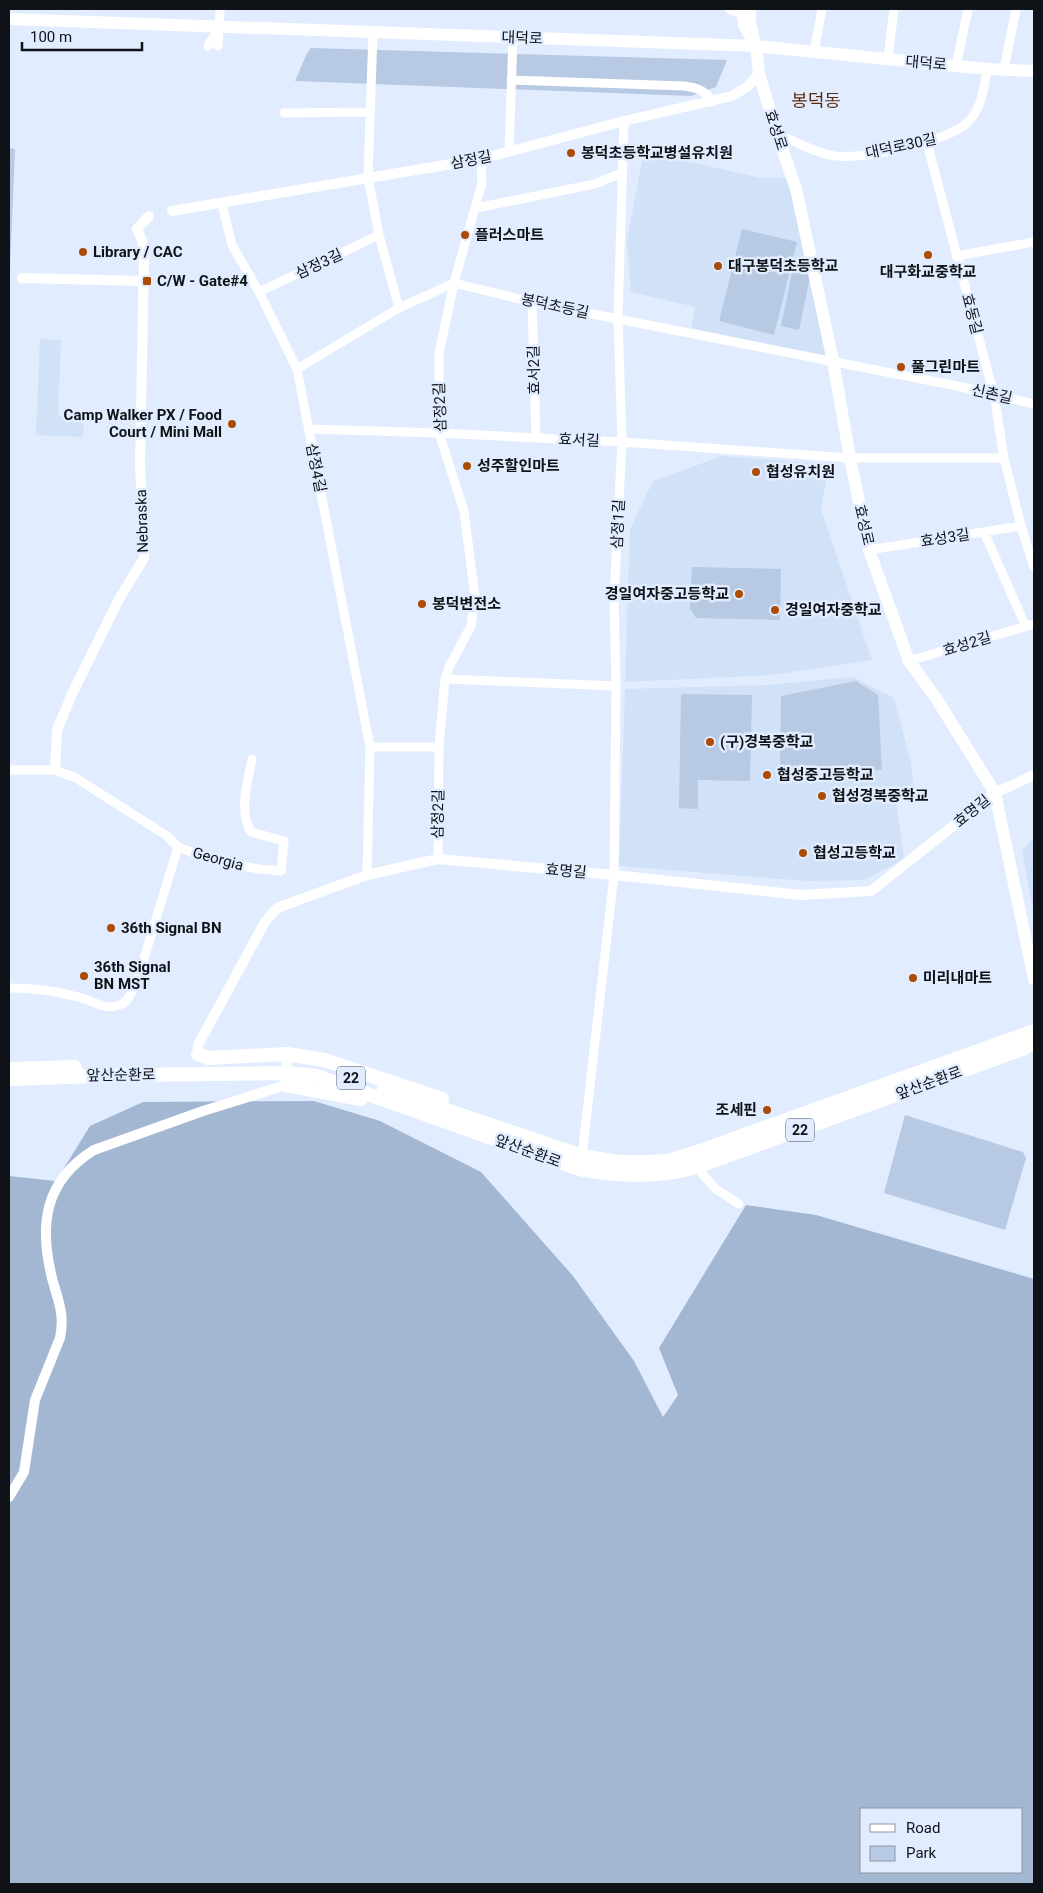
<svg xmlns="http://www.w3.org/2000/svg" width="1043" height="1893" viewBox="0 0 1043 1893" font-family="Roboto,'Noto Sans KR',sans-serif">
  <rect width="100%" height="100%" fill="#e1edfe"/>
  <!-- built -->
  <path fill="#d1e1f7" d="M655 154 761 178H788L826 356 691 328 695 307 631 292 627 241 642 160Z
    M40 339 61 340 58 415 84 417 83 437 36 435Z
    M722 456 829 464 821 509 872 660 772 675 625 682 630 529 653 481Z
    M853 677 894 698 911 763 914 789 894 787 904 859 864 880 807 881 619 866 625 689 767 685Z
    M1034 837V914L1022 851Z"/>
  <!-- green -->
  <path fill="#b7c9e3" d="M311 48 727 60 716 87 691 96 295 81 307 53Z
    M9 148 15 149 9 296Z
    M742 229 797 242 774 335 719 321Z
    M793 268 811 272 799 330 781 326Z
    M692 567 781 569 780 620 696 618 690 608Z
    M856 681 878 695 882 770 780 767 781 696Z
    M681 694 752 695 750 781 698 780V809L679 808Z
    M905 1115 1023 1152 1026 1158 1005 1230 884 1193Z"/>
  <!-- forest -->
  <path fill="#a3b6d2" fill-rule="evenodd" d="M314 1101 380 1121 481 1172 573 1276 634 1361 663 1417 678 1395 659 1348 746 1205 816 1215 1034 1279V1884H9V1176L56 1181 90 1126 143 1102ZM862 1809H1022V1872H862Z"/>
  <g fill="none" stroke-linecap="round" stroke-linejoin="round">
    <!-- minor -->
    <path stroke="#fff" stroke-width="9" d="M373 33 368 177 379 235 399 308
      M208 46 218 30
      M218 46 220 9
      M814 52 822 9
      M888 59 894 9
      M956 66 968 9
      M1004 69 1016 9
      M511 80 684 86C697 88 706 90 712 102
      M284 113 370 112
      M777 134C794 141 812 151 830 155 858 162 948 142 968 122 982 108 984 87 987 69
      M927 143 994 395 1004 458 1021 526 1034 567
      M509 152 513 38
      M222 204 232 245 259 292 297 369 370 747 367 875
      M476 208 595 184 622 173
      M956 256 1034 242
      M259 292 379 235
      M532 302 536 438
      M297 369 399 308 454 283 532 302 962 387 1034 404
      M309 429 439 433 622 442 850 458H1004
      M984 532 1026 627
      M869 550 1021 526
      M909 661 1034 624
      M445 679 616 686
      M370 747H439
      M9 770H55L76 778 167 836 178 847 214 861 259 869 281 871 284 841 251 832C238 809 248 782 252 759
      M438 859 439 747 445 679 449 667 471 626 475 597 464 511 439 433V353L454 283 482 183 481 159
      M9 988C31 988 56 991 78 997 93 1000 105 1012 122 1004 131 999 134 986 138 978L178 847
      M582 1156 614 875 616 686 614 598 622 442 618 319 624 121
      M696 1167 716 1189 739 1204"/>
    <!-- tertiary -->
    <path stroke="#fff" stroke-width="10" d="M730 9 743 14
      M751 9 750 16 755 40
      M172 211 481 159 624 121 732 96 747 87 759 74
      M22 278 143 281
      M55 770 57 730 72 694 119 599 144 558 140 465 144 254 142 240 137 229 149 216
      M198 1054V1045L265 922 277 908 367 875 438 859 614 875 801 895 871 891 995 793 1034 775
      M9 1497 24 1472 35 1400 60 1338C65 1313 58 1301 52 1278 39 1225 44 1181 94 1150L203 1111 286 1085 287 1054"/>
    <!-- secondary -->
    <path stroke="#fff" stroke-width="12" d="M750 16 743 14 744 25 756 46 759 74 777 134 796 189 833 361 850 458 869 550 909 661 936 698 995 793 1034 979
      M9 19 756 46 987 69 1034 71"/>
    <!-- trunk -->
    <path stroke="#fff" stroke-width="14" d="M198 1054 208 1058 287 1054 324 1060 442 1099
      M9 1069 75 1067
      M9 1079 127 1075 286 1073 317 1076 579 1169C618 1176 661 1178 699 1166L1025 1048 1034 1043
      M286 1085 361 1099
      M384 1089 582 1156 618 1162H652L668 1161 700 1151 1034 1031"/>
  </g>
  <!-- markers -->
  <g fill="#ac4b06" stroke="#e1edfe" stroke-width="2">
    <circle cx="571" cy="153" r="5"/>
    <circle cx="465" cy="235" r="5"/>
    <circle cx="83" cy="252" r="5"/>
    <circle cx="928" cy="255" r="5"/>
    <circle cx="718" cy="266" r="5"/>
    <rect x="142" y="276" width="10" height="10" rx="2.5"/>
    <circle cx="901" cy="367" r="5"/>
    <circle cx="232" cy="424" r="5"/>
    <circle cx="467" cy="466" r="5"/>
    <circle cx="756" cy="472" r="5"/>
    <circle cx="739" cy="594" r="5"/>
    <circle cx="422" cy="604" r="5"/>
    <circle cx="775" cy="610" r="5"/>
    <circle cx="710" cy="742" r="5"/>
    <circle cx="767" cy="775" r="5"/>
    <circle cx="822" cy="796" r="5"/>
    <circle cx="803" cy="853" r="5"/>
    <circle cx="111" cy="928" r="5"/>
    <circle cx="84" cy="976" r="5"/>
    <circle cx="913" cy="978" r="5"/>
    <circle cx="767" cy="1110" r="5"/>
  </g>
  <g text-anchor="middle" stroke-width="5" stroke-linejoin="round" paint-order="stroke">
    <!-- shield labels -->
    <g fill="#e1edfe" stroke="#4e545d" stroke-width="1">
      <rect x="337" y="1066.5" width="28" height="23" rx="4"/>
      <rect x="786" y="1118.5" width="28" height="23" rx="4"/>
    </g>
    <g font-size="14" font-weight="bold" fill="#0f1318">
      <text x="351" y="1083">22</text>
      <text x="800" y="1135">22</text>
    </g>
    <!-- street labels -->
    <g font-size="15" fill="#0f1318" stroke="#e1edfe">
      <text transform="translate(522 38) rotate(2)" y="5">대덕로</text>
      <text transform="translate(926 63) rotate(5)" y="5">대덕로</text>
      <text transform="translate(776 130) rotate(72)" y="5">효성로</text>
      <text transform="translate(901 146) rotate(-12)" y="5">대덕로30길</text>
      <text transform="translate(471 160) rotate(-11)" y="5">삼정길</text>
      <text transform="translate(319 264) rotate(-25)" y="5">삼정3길</text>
      <text transform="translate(555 306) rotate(12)" y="5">봉덕초등길</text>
      <text transform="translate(972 314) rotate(75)" y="5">효동길</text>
      <text transform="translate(534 370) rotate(-91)" y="5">효서2길</text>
      <text transform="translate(992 394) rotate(13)" y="5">신촌길</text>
      <text transform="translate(440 407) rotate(-92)" y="5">삼정2길</text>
      <text transform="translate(579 440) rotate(3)" y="5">효서길</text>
      <text transform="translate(316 468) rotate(79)" y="5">삼정4길</text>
      <text transform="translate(142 521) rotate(-92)" y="5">Nebraska</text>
      <text transform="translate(618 524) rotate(-87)" y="5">삼정1길</text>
      <text transform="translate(864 525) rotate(77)" y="5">효성로</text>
      <text transform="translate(945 538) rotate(-9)" y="5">효성3길</text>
      <text transform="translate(967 644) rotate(-17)" y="5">효성2길</text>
      <text transform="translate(972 811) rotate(-39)" y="5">효명길</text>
      <text transform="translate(438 814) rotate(-89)" y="5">삼정2길</text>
      <text transform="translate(218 859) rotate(15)" y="5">Georgia</text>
      <text transform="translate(566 871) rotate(5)" y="5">효명길</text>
      <text transform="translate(121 1075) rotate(-1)" y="5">앞산순환로</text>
      <text transform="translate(929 1083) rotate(-20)" y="5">앞산순환로</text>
      <text transform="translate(528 1151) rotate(20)" y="5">앞산순환로</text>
    </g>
    <!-- poi labels -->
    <g font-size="15" font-weight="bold" fill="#0f1318" stroke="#e1edfe" text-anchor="start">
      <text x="581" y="158">봉덕초등학교병설유치원</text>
      <text x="475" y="240">플러스마트</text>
      <text x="93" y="257">Library / CAC</text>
      <text x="728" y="271">대구봉덕초등학교</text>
      <text x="928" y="277" text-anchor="middle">대구화교중학교</text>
      <text x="157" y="286">C/W - Gate#4</text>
      <text x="911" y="372">풀그린마트</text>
      <text x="222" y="420" text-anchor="end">Camp Walker PX / Food<tspan x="222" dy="17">Court / Mini Mall</tspan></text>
      <text x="477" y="471">성주할인마트</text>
      <text x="766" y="477">협성유치원</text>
      <text x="729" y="599" text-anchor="end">경일여자중고등학교</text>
      <text x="432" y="609">봉덕변전소</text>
      <text x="785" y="615">경일여자중학교</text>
      <text x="720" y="747">(구)경복중학교</text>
      <text x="777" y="780">협성중고등학교</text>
      <text x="832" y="801">협성경복중학교</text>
      <text x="813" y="858">협성고등학교</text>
      <text x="121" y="933">36th Signal BN</text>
      <text x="94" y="972">36th Signal<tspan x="94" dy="17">BN MST</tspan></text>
      <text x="923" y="983">미리내마트</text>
      <text x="757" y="1115" text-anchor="end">조세핀</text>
    </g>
    <!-- quarter labels -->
    <g font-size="18" fill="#5b2b10" stroke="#e1edfe">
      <text x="816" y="107">봉덕동</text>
    </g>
  </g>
  <!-- border -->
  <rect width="1043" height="1893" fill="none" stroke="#0f1318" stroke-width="20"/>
  <!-- legend -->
  <rect x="860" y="1808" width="162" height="65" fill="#e1edfe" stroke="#8d96a2"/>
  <rect x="870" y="1824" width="25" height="8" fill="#ffffff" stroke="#8d96a2"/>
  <text x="906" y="1833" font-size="15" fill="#0f1318">Road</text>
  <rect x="870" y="1846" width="25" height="15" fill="#b7c9e3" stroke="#8d96a2"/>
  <text x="906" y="1858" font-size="15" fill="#0f1318">Park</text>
  <!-- scale -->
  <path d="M22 42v8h120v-8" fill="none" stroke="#0f1318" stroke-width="2.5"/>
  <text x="30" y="42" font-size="15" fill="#0f1318" stroke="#e1edfe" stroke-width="4" paint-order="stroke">100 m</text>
</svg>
